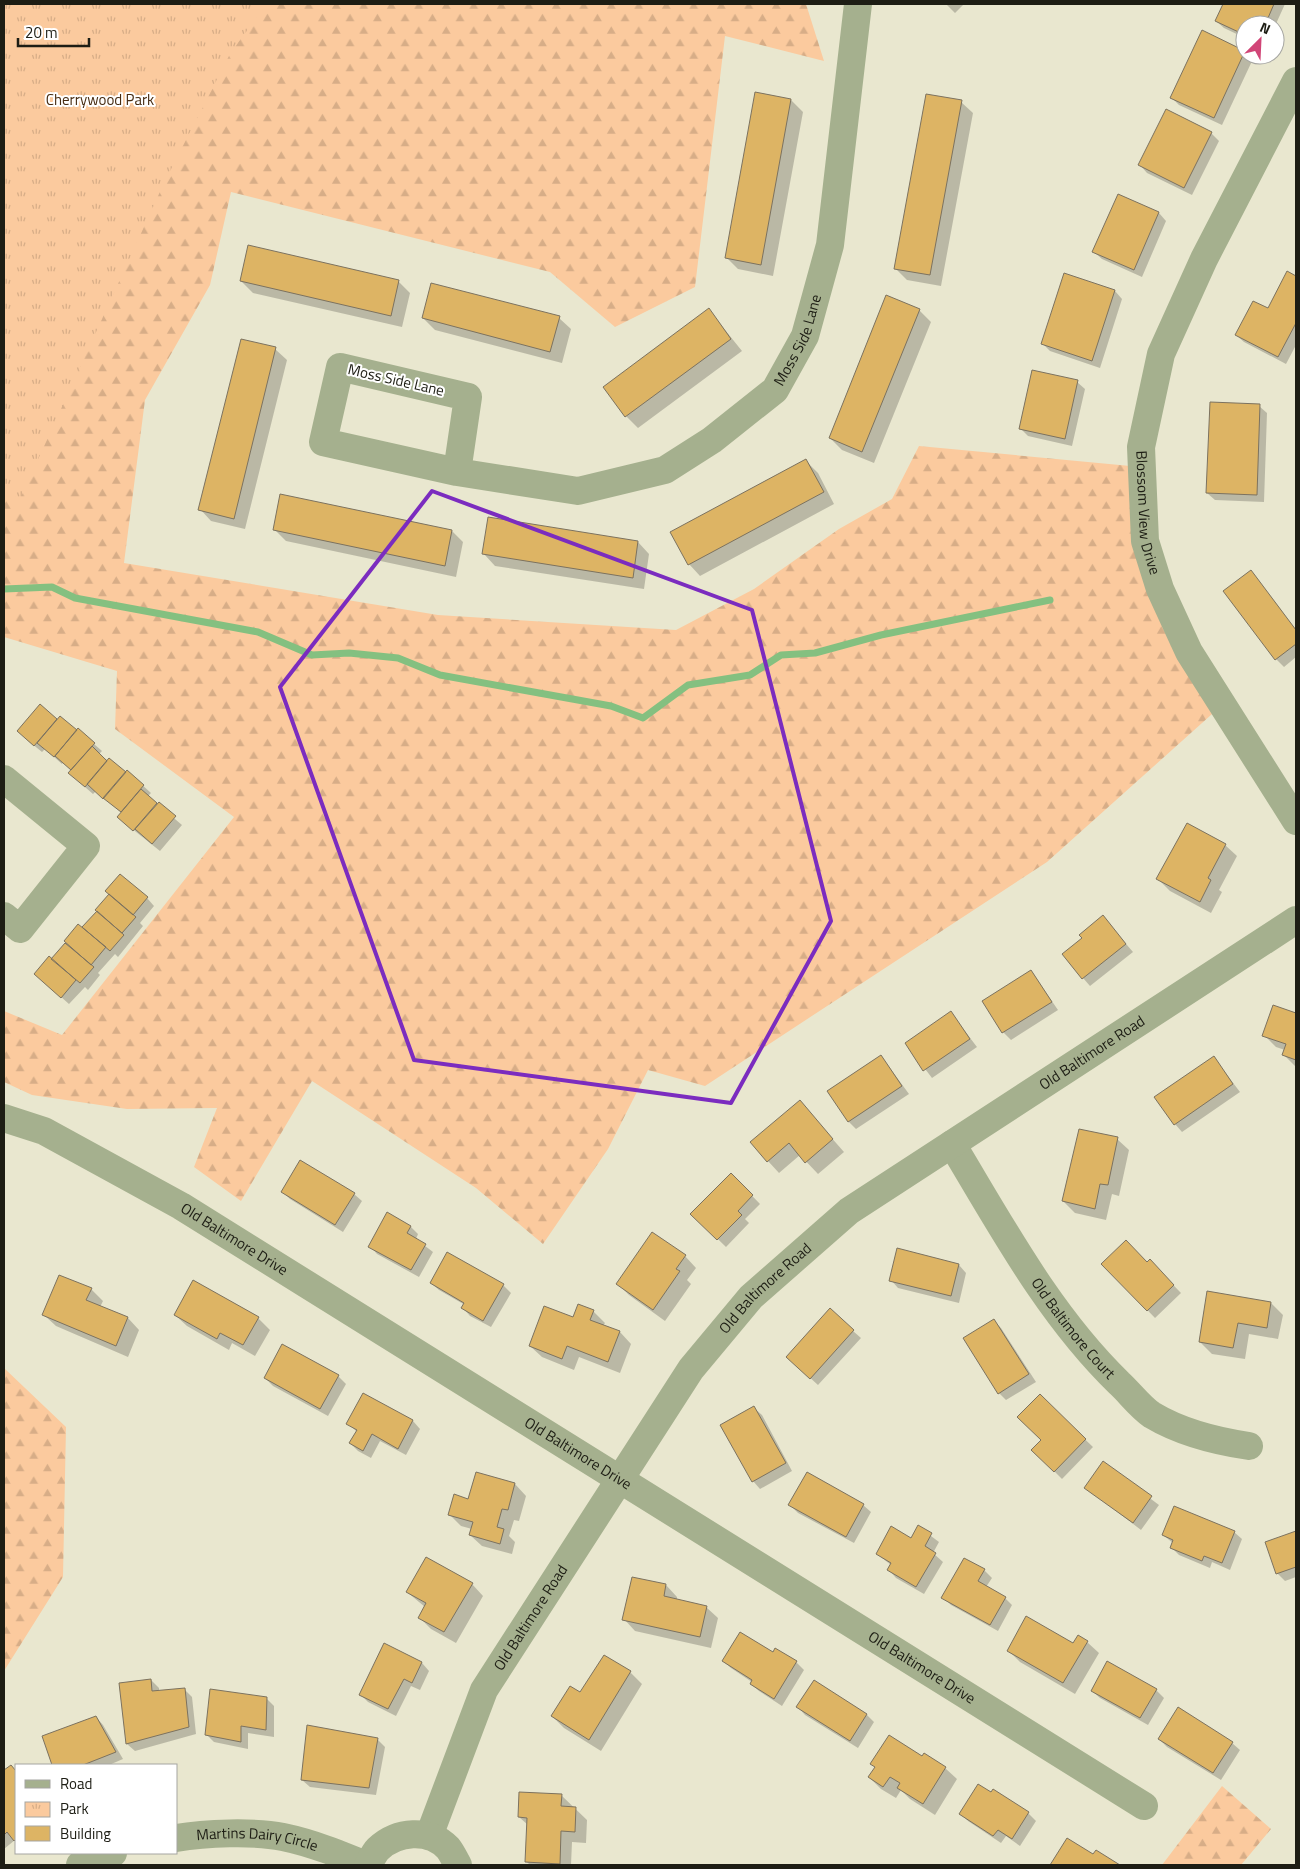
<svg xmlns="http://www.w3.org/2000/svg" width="1300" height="1869" viewBox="0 0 1300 1869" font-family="'Titillium Web',sans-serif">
  <defs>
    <pattern id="forest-firs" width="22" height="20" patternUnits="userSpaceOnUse" patternTransform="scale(1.25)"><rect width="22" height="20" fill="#fbca9e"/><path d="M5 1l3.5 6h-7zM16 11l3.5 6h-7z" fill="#d7ad87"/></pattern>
    <pattern id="park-tufts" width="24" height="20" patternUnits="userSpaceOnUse" patternTransform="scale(1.25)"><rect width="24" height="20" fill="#fbca9e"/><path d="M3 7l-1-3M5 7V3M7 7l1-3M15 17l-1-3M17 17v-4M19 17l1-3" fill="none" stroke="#d7ad87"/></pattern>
  </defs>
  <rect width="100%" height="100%" fill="#e9e7cf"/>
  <!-- forest -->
  <path fill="url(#forest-firs)" d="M4 4H806L824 61 725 36 695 287 615 327 550 272 231 192 210 285 145 400 124 563 438 615 676 630 754 589 839 529 892 499 919 446 1141 467 1145 541 1221 706 1047 862 705 1086 648 1070 608 1149 543 1244 476 1188 312 1081 241 1201 194 1167 217 1108 127 1109 32 1095 4 1082V1011L62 1035 234 817 115 729 117 671 4 637Z
    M4 1368 66 1427 63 1577 4 1671Z
    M1222 1786 1271 1829 1241 1865H1162Z"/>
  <!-- park -->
  <path fill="url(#park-tufts)" d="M4 4H267L231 52 164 183 20 499 4 491Z"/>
  <!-- shadow -->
  <path fill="#0003" d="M946 4H964L955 13Z
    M1224 4H1285L1275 26 1245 25V38L1224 28 1216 21Z
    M1202 32 1245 52V55L1253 59 1222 125 1179 105 1172 98Z
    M756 93 791 100 803 112 773 276 738 269 727 258Z
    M961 102 973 113 941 286 907 280 895 268Z
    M1211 133 1219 141 1192 195 1147 173 1140 165Z
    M1118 196 1159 213 1166 221 1142 277 1102 259 1094 252Z
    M1287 273 1296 278V345L1286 364 1244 342 1236 335 1268 310Z
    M1065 275 1115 291 1122 299 1100 368 1050 351 1043 344Z
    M241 281H398L410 293 402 327 253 293Z
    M709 310 742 351 638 428 626 416Z
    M919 310 931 322 874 463 842 450 830 438Z
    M423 318H559L571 329 562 363 435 330Z
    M275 349 287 360 245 529 211 521 200 509Z
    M1077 382 1085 389 1072 446 1028 436 1020 428Z
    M1259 406 1267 413 1264 502 1215 500 1207 493Z
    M806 461 818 473 834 504 700 576 689 564Z
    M274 529 452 531 463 542 456 577 286 541Z
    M638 542 649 554 644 589 495 566 484 554Z
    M1251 572 1296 630V657L1284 667 1276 659Z
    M40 706 58 721 94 744 102 751 99 754 126 774 128 772 151 793 148 796 182 825 160 851 126 824 122 813 96 791 93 794 78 781 73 771 63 762 62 764 45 749 42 752 26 739Z
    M1225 845 1237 856 1219 890 1222 892 1211 913 1170 891 1158 879Z
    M147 898 154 906 140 923 143 926 118 957 115 954 98 973 100 975 88 990 85 987 69 1004 43 981 52 961 79 926 82 929 98 911Z
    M1103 917 1133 952 1090 986 1083 978 1084 939Z
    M1031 971 1058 1010 1011 1040 1003 1032Z
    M1273 1007 1296 1014V1067L1284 1055 1285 1050 1276 1047 1264 1035Z
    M951 1013 977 1047 932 1078 906 1044Z
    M881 1056 909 1094 856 1129 849 1122Z
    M1214 1058 1240 1092 1182 1132 1175 1124Z
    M800 1102 844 1152 818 1174 800 1155 779 1173 768 1161Z
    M1117 1139 1129 1150 1119 1196 1112 1194 1106 1220 1075 1213 1063 1201Z
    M731 1174 760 1204 745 1219 749 1223 726 1247 692 1214Z
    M283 1192 354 1194 362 1201 343 1232 290 1199Z
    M388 1214 411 1227 418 1234 416 1239 433 1252 419 1277 377 1254 370 1246Z
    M685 1256 696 1268 687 1280 691 1284 665 1321 629 1295 617 1283Z
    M1150 1261 1181 1293 1155 1318 1103 1264H1147Z
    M959 1265 966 1273 959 1303 898 1288 891 1280Z
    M431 1283 503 1285 511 1293 491 1327 470 1316 463 1308 465 1305 439 1290Z
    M91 1289 103 1301 100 1307 128 1318 139 1330 128 1357 56 1326 44 1315Z
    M1271 1303 1283 1315 1278 1339 1249 1334 1245 1359 1212 1354 1200 1342Z
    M593 1311 605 1323 603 1326 620 1332 631 1344 620 1373 579 1357 574 1370 542 1357 530 1346 574 1318Z
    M175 1315 258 1318 270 1330 255 1356 232 1343 229 1350 187 1326Z
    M993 1320 1001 1328 1036 1382 1006 1400 999 1393Z
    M853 1331 861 1338 818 1385 795 1364Z
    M283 1346 338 1376 346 1384 328 1416 273 1386 265 1378Z
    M364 1394 413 1421 420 1429 406 1455 380 1441 371 1458 358 1451 350 1443 357 1432 348 1423Z
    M1040 1396 1093 1447 1062 1479 1033 1450 1042 1440Z
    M754 1408 762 1415 792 1471 760 1489 753 1481Z
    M1103 1463 1159 1505 1141 1530 1085 1487Z
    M515 1484 526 1496 519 1521 514 1520 509 1536 515 1542 512 1554 482 1546 470 1535 472 1529 461 1526 449 1514 469 1500Z
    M790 1505H863L871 1512 854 1543 798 1513Z
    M919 1527 939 1542 933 1553 943 1562 924 1594 896 1578 889 1570 891 1565 877 1554 912 1539Z
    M1234 1532 1242 1539 1230 1570 1212 1562 1210 1568 1179 1555 1171 1547 1173 1543 1163 1535Z
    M1296 1533V1577L1285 1581 1277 1573 1266 1542Z
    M984 1570 992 1578 986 1587 1005 1598 1012 1605 998 1631 951 1605 943 1597Z
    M472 1584 483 1596 456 1643 431 1629 419 1617 425 1607 407 1592Z
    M666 1585 677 1597V1600L706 1607 718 1618 711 1648 635 1631 624 1619Z
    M1087 1642 1099 1653 1075 1694 1020 1662 1008 1650 1074 1645Z
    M385 1645 422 1663 429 1671 420 1690 411 1686 396 1716 368 1702 360 1694Z
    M775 1650 796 1662 804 1670 782 1706 759 1691 751 1684 752 1682 731 1668 723 1661 773 1654Z
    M604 1656 630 1672 642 1684 601 1751 564 1728 552 1716 581 1694Z
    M151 1680 159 1688V1692L184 1689 192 1697 196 1734 135 1751 127 1744 120 1684Z
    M1156 1690 1164 1698 1148 1725 1100 1698 1092 1691Z
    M266 1698 274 1706V1737L248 1733V1749L214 1742 207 1735Z
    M798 1707 867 1715 874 1722 858 1748 805 1715Z
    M96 1717 103 1725 123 1759 109 1765H54L44 1737Z
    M377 1739 385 1747 376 1795 310 1787 302 1780Z
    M1159 1739 1232 1743 1240 1750 1221 1780 1167 1747Z
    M922 1758 945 1768 957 1779 935 1815 910 1799 901 1790 896 1798 881 1789 869 1777Z
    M11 1767 16 1772V1842L15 1840 4 1849V1772Z
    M561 1795 587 1820 586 1843 572 1842 571 1865H530L527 1862 528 1825 519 1817Z
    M1028 1813 1036 1821 1020 1846 1006 1836 1001 1843 968 1821 961 1814Z
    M1068 1840 1093 1856 1096 1852 1118 1865H1052Z"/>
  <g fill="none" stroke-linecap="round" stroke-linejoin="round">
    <!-- stream -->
    <path stroke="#84c080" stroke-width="7" d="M4 589 52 587 75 598 258 632 312 655 349 653 398 658 440 675 611 706 643 718 688 685 750 675 781 655 815 653 881 635 1050 600"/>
  </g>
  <!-- building -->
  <path fill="#ddb464" stroke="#7c725f" d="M1223 4H1274L1265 25H1245V35L1215 21Z
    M1202 30 1245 51 1214 118 1170 98Z
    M755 92 791 99 761 265 725 258Z
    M926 94 962 100 930 275 894 269Z
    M1166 109 1212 132 1184 188 1138 165Z
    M1118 194 1159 212 1134 270 1092 252Z
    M248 245 399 280 391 316 240 281Z
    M1287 271 1296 276V323L1278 357 1235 335 1253 301 1268 308Z
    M1064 273 1115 290 1092 361 1041 344Z
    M431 283 560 316 550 352 422 318Z
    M886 295 920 309 862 452 829 438Z
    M709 308 731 339 625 417 603 387Z
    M241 339 276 347 234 519 198 510Z
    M1032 370 1078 380 1065 439 1019 429Z
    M1210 402 1260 404 1257 495 1206 493Z
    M806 459 824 492 688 565 670 532Z
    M280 494 452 530 445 566 273 530Z
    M488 517 638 541 633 578 482 554Z
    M1251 570 1296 630V644L1275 660 1223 591Z
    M40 704 57 719 34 746 17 731Z
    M60 716 77 730 54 757 37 743Z
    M78 728 95 743 71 770 55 756Z
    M92 746 107 761 85 787 68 773Z
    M109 758 126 772 103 799 87 784Z
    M127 770 144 785 121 812 103 798Z
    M141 789 157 803 133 831 117 817Z
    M159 802 176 816 152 844 135 829Z
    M1187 823 1226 844 1208 878 1211 880 1200 902 1156 879Z
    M120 874 148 897 133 915 105 891Z
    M109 894 136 917 122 933 95 910Z
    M97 911 124 935 110 951 82 927Z
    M1103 915 1126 944 1082 979 1062 954 1082 938 1079 935Z
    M78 924 106 947 91 965 64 941Z
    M65 943 94 967 80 983 51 959Z
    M49 956 76 980 61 998 34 974Z
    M1031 970 1052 1002 1002 1033 982 1001Z
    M1273 1005 1296 1013V1060L1282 1055 1286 1044 1262 1036Z
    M951 1011 970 1039 923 1071 905 1043Z
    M881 1055 902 1086 848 1122 827 1091Z
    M1214 1056 1233 1084 1174 1125 1154 1097Z
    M800 1100 833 1139 805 1163 789 1143 767 1162 750 1142Z
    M1079 1129 1118 1137 1108 1185 1100 1184 1095 1209 1062 1201Z
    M300 1160 355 1193 335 1225 281 1192Z
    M731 1173 753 1195 738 1211 742 1215 717 1240 690 1214Z
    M387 1212 411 1226 407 1233 426 1244 411 1270 368 1247Z
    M652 1232 686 1255 676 1269 680 1271 653 1310 616 1284Z
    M1126 1240 1147 1262 1150 1259 1174 1285 1147 1311 1101 1264Z
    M897 1248 959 1264 951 1296 889 1281Z
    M447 1252 504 1284 483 1321 461 1308 464 1303 430 1283Z
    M59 1275 92 1288 86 1300 128 1317 116 1346 42 1315Z
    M193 1280 259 1317 243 1345 220 1333 217 1339 174 1315Z
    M1207 1291 1271 1302 1267 1328 1238 1323 1233 1348 1199 1342Z
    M578 1304 594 1310 590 1320 620 1331 608 1362 567 1346 562 1359 529 1346 544 1306 573 1317Z
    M830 1308 854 1330 810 1379 786 1357Z
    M994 1319 1029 1374 998 1394 963 1338Z
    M282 1344 339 1375 320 1409 264 1378Z
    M363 1393 413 1420 398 1449 372 1434 363 1451 349 1443 357 1430 346 1424Z
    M1040 1394 1086 1439 1054 1472 1031 1450 1041 1440 1017 1417Z
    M754 1406 786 1463 752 1482 720 1425Z
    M1103 1461 1152 1496 1133 1523 1084 1488Z
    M476 1472 515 1483 508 1510 502 1509 497 1527 504 1529 500 1544 469 1535 473 1522 448 1515 454 1494 468 1499Z
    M807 1472 864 1504 846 1537 788 1505Z
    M1174 1506 1235 1531 1222 1563 1204 1556 1202 1561 1170 1548 1173 1540 1162 1535Z
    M918 1525 932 1533 925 1546 936 1553 916 1587 887 1570 891 1563 876 1554 891 1526 911 1538Z
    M1296 1531V1567L1276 1574 1265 1542Z
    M426 1557 473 1583 444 1632 418 1618 426 1603 406 1592Z
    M964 1558 985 1569 978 1581 1006 1597 990 1625 941 1598Z
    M632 1577 666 1584 664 1596 707 1606 700 1637 622 1620Z
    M1026 1616 1073 1643 1078 1635 1088 1641 1063 1683 1007 1651Z
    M740 1632 773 1652 775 1648 797 1661 774 1699 750 1684 752 1680 722 1661Z
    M384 1643 422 1662 412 1683 404 1679 388 1709 359 1695Z
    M604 1655 631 1671 589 1740 551 1716 570 1686 580 1692Z
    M1107 1661 1157 1689 1140 1718 1091 1691Z
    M151 1679 152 1691 185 1688 189 1727 126 1744 119 1683Z
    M814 1680 867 1714 850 1741 796 1707Z
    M210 1689 267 1697 266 1730 241 1726V1742L205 1735Z
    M1178 1707 1233 1742 1213 1773 1158 1739Z
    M96 1716 116 1752 83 1765H52L42 1736Z
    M307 1725 378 1738 369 1788 301 1780Z
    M889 1735 922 1756 924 1753 946 1767 923 1804 897 1788 900 1783 890 1777 883 1787 868 1777 875 1767 870 1764Z
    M11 1765 16 1771V1839L14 1841 7 1832 4 1835V1770Z
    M978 1784 991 1792 993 1789 1029 1812 1012 1839 998 1830 993 1836 959 1814Z
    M519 1792 562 1794 561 1806 576 1807 575 1832 561 1831 560 1864 525 1862 527 1818 518 1817Z
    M1067 1838 1093 1854 1096 1850 1120 1865H1050Z"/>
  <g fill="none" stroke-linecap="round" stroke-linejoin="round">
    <!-- minor -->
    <g stroke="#a5b08e" stroke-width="28">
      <path id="s1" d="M1296 81 1204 259 1161 354 1141 447 1145 541 1160 589 1189 652 1296 821"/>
      <path id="s2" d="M457 472 468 397 340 367 323 442 457 472 578 491 665 470 712 440 775 390 805 336 830 245 858 4"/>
      <path d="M4 779 86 846 20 929 4 916"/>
      <path id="s3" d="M4 1118 44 1131 181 1206 1144 1806"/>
      <path id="s4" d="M952 1144C1002 1227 1049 1315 1119 1383 1130 1393 1140 1407 1152 1415 1182 1433 1215 1441 1249 1446"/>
      <path id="s5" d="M429 1836 484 1690 691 1369 751 1297 849 1211 1296 920"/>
      <path id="s6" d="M176 1838C205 1833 254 1831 283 1837 312 1843 339 1854 366 1865"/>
      <path d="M80 1865 113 1853"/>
      <path d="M368 1865C371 1860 374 1853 378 1849 397 1831 429 1828 448 1848 452 1853 455 1860 458 1865"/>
    </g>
  </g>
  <!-- marked area -->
  <path fill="none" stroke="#7b2cbf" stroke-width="4" stroke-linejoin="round" d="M432 491 752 610 831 921 731 1103 414 1060 280 687Z"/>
  <g text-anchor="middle" stroke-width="4" stroke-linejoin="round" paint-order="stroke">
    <!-- park labels -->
    <g font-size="15" fill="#472c12" stroke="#fff">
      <text x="100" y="105">Cherrywood Park</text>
    </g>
    <!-- street labels -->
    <g font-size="15" fill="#1d1d14" stroke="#fff">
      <text dy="5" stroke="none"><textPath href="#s2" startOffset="825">Moss Side Lane</textPath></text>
      <text transform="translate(396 380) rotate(13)" y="5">Moss Side Lane</text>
      <text dy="5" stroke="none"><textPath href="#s1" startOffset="466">Blossom View Drive</textPath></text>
      <text dy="5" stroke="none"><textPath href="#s5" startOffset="1052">Old Baltimore Road</textPath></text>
      <text dy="5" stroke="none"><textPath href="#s3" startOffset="261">Old Baltimore Drive</textPath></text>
      <text dy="5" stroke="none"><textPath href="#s5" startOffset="648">Old Baltimore Road</textPath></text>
      <text dy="5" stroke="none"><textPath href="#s4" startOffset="221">Old Baltimore Court</textPath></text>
      <text dy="5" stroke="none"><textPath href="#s3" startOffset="666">Old Baltimore Drive</textPath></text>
      <text dy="5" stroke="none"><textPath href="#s5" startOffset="242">Old Baltimore Road</textPath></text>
      <text dy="5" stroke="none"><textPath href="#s3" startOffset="1071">Old Baltimore Drive</textPath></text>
      <text dy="5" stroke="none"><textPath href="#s6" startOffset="82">Martins Dairy Circle</textPath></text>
    </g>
  </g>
  <!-- border -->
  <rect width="1300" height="1869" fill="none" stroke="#1d1d14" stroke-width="10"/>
  <!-- legend -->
  <rect x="15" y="1764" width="162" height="90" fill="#ffffff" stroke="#a5a5a1"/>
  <rect x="25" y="1780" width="25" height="8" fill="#a5b08e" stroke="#a5a5a1"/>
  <text x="60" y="1789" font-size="15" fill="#1d1d14">Road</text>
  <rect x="25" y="1802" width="25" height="15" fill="url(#park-tufts)" stroke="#a5a5a1"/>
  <text x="60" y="1814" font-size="15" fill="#1d1d14">Park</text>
  <rect x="25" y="1826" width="25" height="15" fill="#ddb464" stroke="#a5a5a1"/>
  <text x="60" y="1839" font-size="15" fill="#1d1d14">Building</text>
  <!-- north arrow -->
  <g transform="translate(1260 40) rotate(24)"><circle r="24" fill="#ffffff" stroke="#a5a5a1"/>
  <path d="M0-4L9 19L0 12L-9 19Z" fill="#d14577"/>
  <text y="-8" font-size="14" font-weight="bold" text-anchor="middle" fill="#1d1d14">N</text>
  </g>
  <!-- scale -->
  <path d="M18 38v8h71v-8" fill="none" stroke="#1d1d14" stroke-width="2.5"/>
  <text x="25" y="38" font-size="15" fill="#1d1d14" stroke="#ffffff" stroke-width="4" paint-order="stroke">20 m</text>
</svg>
